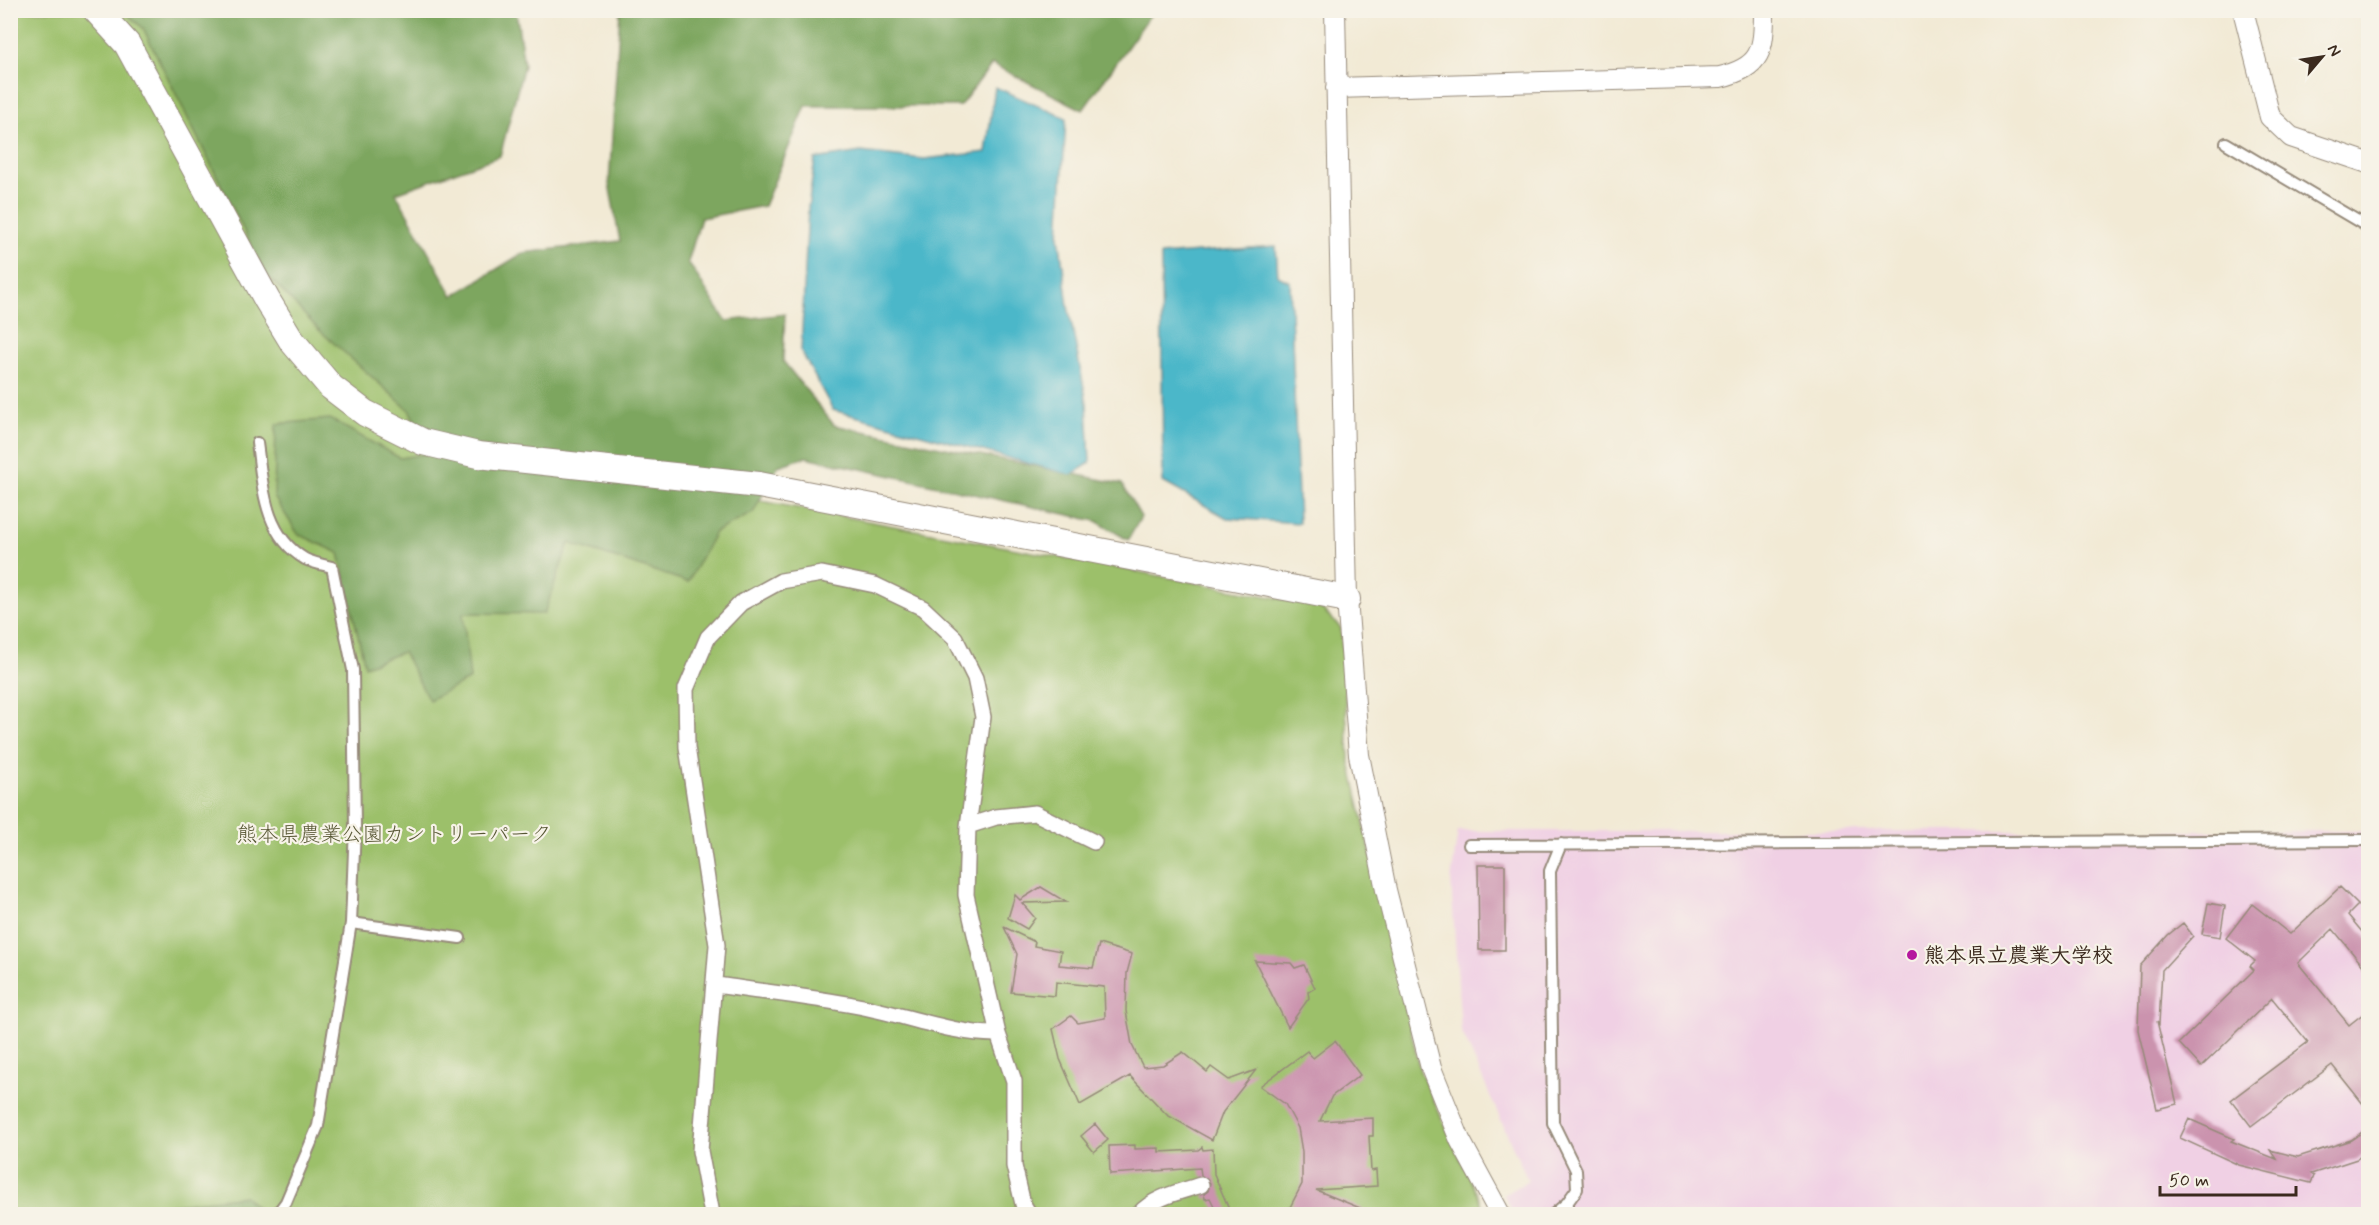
<svg xmlns="http://www.w3.org/2000/svg" width="2379" height="1225" viewBox="0 0 2379 1225" font-family="Mynerve,'Klee One',sans-serif">
  <rect width="100%" height="100%" fill="#f7f3e8"/>
  <filter id="ink" filterUnits="userSpaceOnUse"><feTurbulence type="fractalNoise" baseFrequency=".0167" numOctaves="2"/><feDisplacementMap in="SourceGraphic" scale="12" xChannelSelector="R" yChannelSelector="G"/><feConvolveMatrix kernelMatrix="1 2 1 2 8 2 1 2 1" color-interpolation-filters="sRGB"/></filter>
  <filter id="wash" filterUnits="userSpaceOnUse"><feTurbulence type="fractalNoise" baseFrequency=".008" numOctaves="4" result="noise"/><feDisplacementMap in="SourceGraphic" scale="24" xChannelSelector="R" yChannelSelector="G"/><feGaussianBlur stdDeviation="1.35" result="paint"/><feColorMatrix in="noise" values="0 0 0 0 0 0 0 0 0 0 0 0 0 0 0 0 0 1.4 0 .05"/><feComposite in="paint" operator="in"/></filter>
  <g filter="url(#wash)">
    <rect width="100%" height="100%" fill="#f2ead5"/>
    <!-- built -->
    <path fill="#f0d0e4" d="M1458 831H2368V1214H1514L1504 1195 1528 1181 1461 1030 1451 880Z"/>
    <!-- green -->
    <path fill="#9cc06a" stroke="#6c7544" stroke-width="1.5" d="M10 11H378L371 184 512 473 761 501 1319 606 1341 628 1349 758 1420 1071 1486 1214H11Z"/>
    <!-- forest -->
    <path fill="#7da65e" stroke="#5c683e" stroke-width="1.5" d="M123 11H516L524 65 500 156 396 193 453 296 523 253 620 241 609 184 620 11H1153L1083 110 992 64 960 106H806L764 206 701 218 688 262 726 321 785 314 783 361 834 425 1122 484 1141 517 1128 540 1096 521 806 457 778 466 753 513 715 532 688 582 569 543 544 614 463 613 470 679 429 700 403 652 365 666 339 553 298 534 274 497 276 424 330 419 400 458 431 453 409 410 319 330 265 273 143 28Z
      M245 1196 262 1214H115L118 1211Z"/>
    <!-- water -->
    <path fill="#4cb7c9" stroke="#447074" stroke-width="1.5" d="M995 87 1066 118 1059 236 1068 306 1087 403 1090 463 1071 475 833 410 801 351 808 208 815 159 861 152 924 159 986 152Z
      M1276 246 1278 276 1290 282 1299 523 1227 518 1163 482 1161 255Z"/>
    <g id="blocks">
      <!-- building -->
      <path fill="#cb93ae" d="M1478 865H1505V950H1479Z
        M1041 887 1066 902 1022 903 1035 918 1027 929 1008 918 1015 895 1020 900Z
        M2340 887 2358 905 2348 915 2368 939V972L2333 929 2298 963 2349 1025 2368 1010V1110L2332 1065 2251 1126 2231 1100 2308 1042 2272 998 2201 1067 2179 1043 2254 970 2250 966 2255 961 2226 938 2252 904 2290 934Z
        M2208 903 2225 906 2220 937 2202 934Z
        M2183 923 2193 936 2162 970 2159 1024 2157 1021 2177 1104 2157 1109 2138 1030 2140 966 2168 935Z
        M1004 927 1035 942 1034 946 1061 951 1059 965 1093 968 1099 944 1132 954 1127 973 1126 1011 1132 1045 1143 1067 1163 1065 1183 1052 1207 1072 1211 1067 1229 1080 1256 1070 1223 1112 1212 1140 1167 1115 1130 1076 1080 1105 1060 1059 1053 1029 1071 1016 1078 1023 1105 1018 1104 987 1056 982 1055 996 1011 992 1017 954Z
        M1255 961 1291 963 1295 968 1304 965 1315 988 1308 992 1309 998 1288 1027Z
        M1335 1041 1360 1075 1332 1096 1320 1121 1373 1118V1136H1369L1371 1171 1376 1170 1377 1186 1316 1190 1377 1215H1286L1302 1184V1152L1298 1128 1285 1104 1260 1086 1307 1051 1313 1058Z
        M2189 1119 2234 1139 2231 1141 2276 1159 2270 1150 2298 1157 2351 1140 2368 1128V1150L2357 1159 2311 1174 2314 1176 2311 1183 2239 1165 2180 1138Z
        M1095 1124 1108 1140 1094 1152 1081 1136Z
        M1135 1145V1149L1159 1148V1152L1198 1150 1202 1147 1203 1150 1213 1149 1214 1174 1229 1209 1218 1214 1210 1198 1205 1199 1204 1194 1208 1191 1210 1183 1201 1175 1200 1168 1110 1174 1109 1146Z"/>
    </g>
  </g>
  <g filter="url(#ink)">
    <use href="#blocks" fill-opacity="0" stroke="#968a7a" stroke-width="1.5"/>
    <g fill="none" stroke-linecap="round" stroke-linejoin="round">
      <!-- service casing -->
      <g stroke="#968a7a" stroke-width="14">
        <path id="service" d="M2226 143 2368 227
          M257 443C263 485 263 534 305 559 313 563 324 565 332 567L353 670 355 827 351 923 318 1126 286 1202 277 1214
          M1469 845 2368 840
          M351 923 460 938
          M1554 1214 1567 1203 1577 1189 1576 1170 1553 1123 1550 871 1561 844"/>
      </g>
      <!-- pedestrian casing -->
      <g stroke="#968a7a" stroke-width="18">
        <path id="pedestrian" d="M968 826 996 817 1035 813 1094 842
          M716 985C763 992 811 997 858 1006 902 1014 954 1035 998 1034
          M712 1214 700 1151 717 945 687 747 686 689 708 637 741 603 781 581 822 574 875 585 923 608 955 638 975 678 983 717 968 826 966 895 998 1034 1014 1081V1166L1023 1204 1029 1214
          M1139 1214C1154 1197 1179 1192 1201 1185"/>
      </g>
      <!-- minor casing -->
      <g stroke="#968a7a" stroke-width="22">
        <path id="minor" d="M1335 10 1347 599 1359 755 1386 890 1431 1068 1460 1140 1500 1214
          M2243 10 2270 117 2291 137 2368 163
          M1336 88 1720 77C1762 67 1764 50 1764 10"/>
      </g>
      <!-- tertiary casing -->
      <g stroke="#968a7a" stroke-width="28">
        <path id="tertiary" d="M96 10 127 44 267 300 292 341 331 387 365 413 423 442 478 455 759 485 1347 599"/>
      </g>
      <!-- service -->
      <use href="#service" stroke="#fff" stroke-width="10"/>
      <!-- pedestrian -->
      <use href="#pedestrian" stroke="#fff" stroke-width="15"/>
      <!-- minor -->
      <use href="#minor" stroke="#fff" stroke-width="20"/>
      <!-- tertiary -->
      <use href="#tertiary" stroke="#fff" stroke-width="26"/>
    </g>
  </g>
  <!-- markers -->
  <circle fill="#b5179e" stroke="#f7f3e8" stroke-width="2" cx="1912" cy="955" r="6"/>
  <g text-anchor="middle" stroke-width="4.5" stroke-linejoin="round" paint-order="stroke">
    <!-- park labels -->
    <g font-size="21" fill="#585735" stroke="#f7f3e8">
      <text x="394" y="841">熊本県農業公園カントリーパーク</text>
    </g>
    <!-- poi labels -->
    <g font-size="21" font-weight="bold" fill="#3b2a1e" stroke="#f7f3e8" text-anchor="start">
      <text x="1924" y="962">熊本県立農業大学校</text>
    </g>
  </g>
  <!-- margin -->
  <rect width="2379" height="1225" fill="none" stroke="#f7f3e8" stroke-width="36"/>
  <!-- north arrow -->
  <g transform="translate(2322 57) rotate(61)" stroke="#f7f3e8" stroke-width="4.5" paint-order="stroke">
  <path d="M0-4.5L10 22L0 15L-10 22Z" fill="#3b2a1e"/>
  <text y="-9" font-size="16" font-weight="bold" text-anchor="middle" fill="#3b2a1e">N</text>
  </g>
  <!-- scale -->
  <path d="M2160 1186v9h136v-9" fill="none" stroke="#3b2a1e" stroke-width="3"/>
  <text x="2169" y="1186" font-size="18" fill="#3b2a1e" stroke="#f7f3e8" stroke-width="4.5" paint-order="stroke">50 m</text>
</svg>
